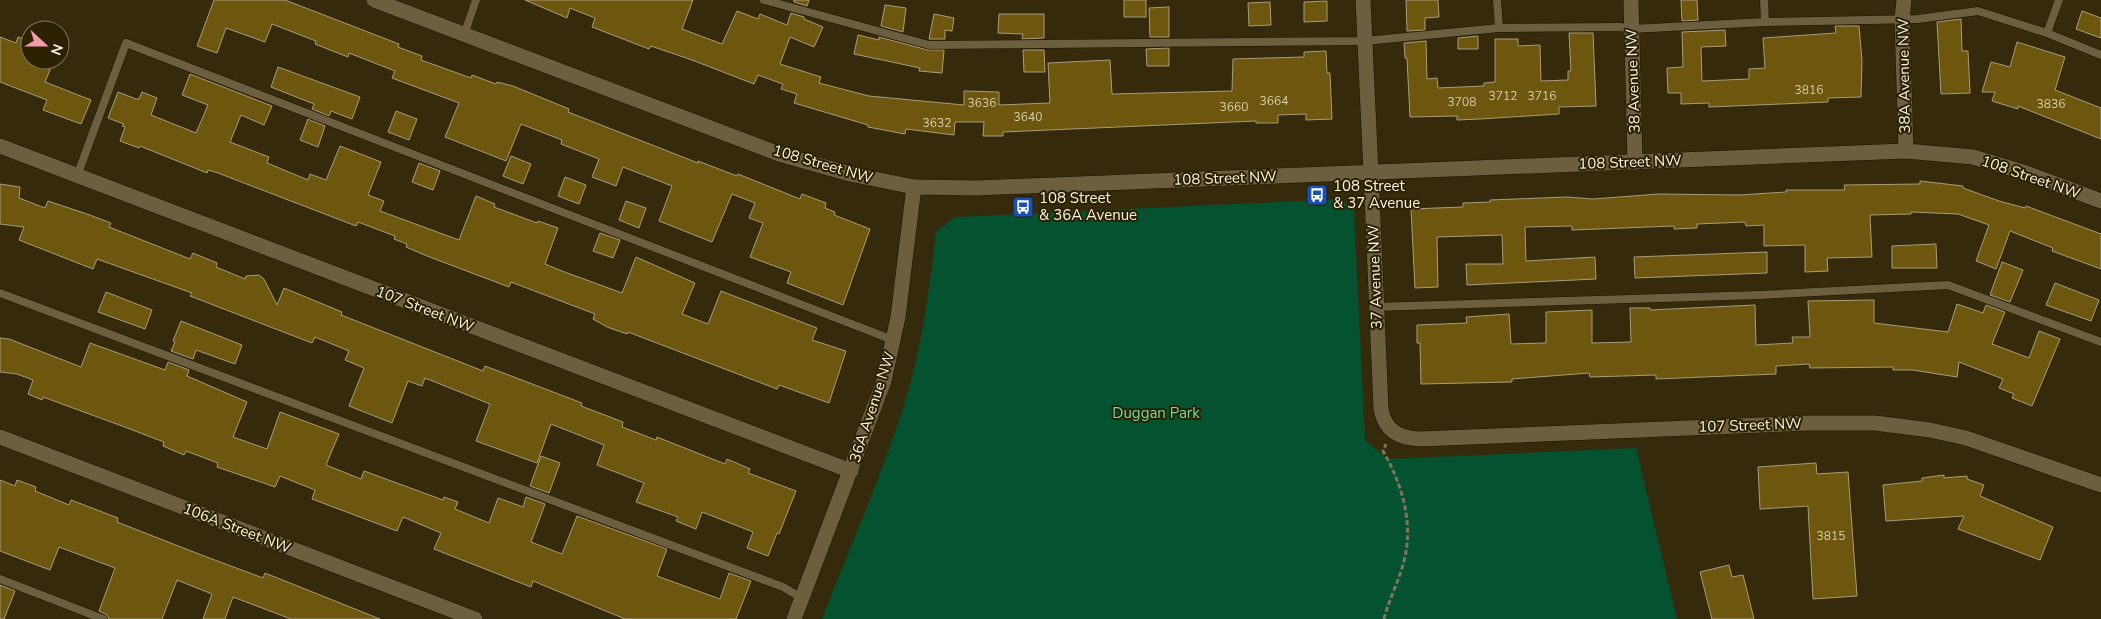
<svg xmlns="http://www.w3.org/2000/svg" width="2101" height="619" viewBox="0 0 2101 619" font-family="'Nunito Sans',sans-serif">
  <rect width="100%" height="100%" fill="#352b0c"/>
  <!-- green -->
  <path fill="#055231" d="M1340 199 1354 210 1365 440 1388 459 1636 448 1677 619H822C851 544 885 469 908 392 923 339 930 286 936 232L955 217Z"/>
  <!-- building -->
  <path fill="#6d560d" stroke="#a99c7b" d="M214 0H285L399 44 398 47 422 56 421 60 471 78 472 75 496 84 497 82 513 86 569 109 568 112 698 163V161L737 176 738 174 800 199 802 194 826 203 825 208 835 212 834 215 870 229 843 305 787 283 791 272 750 257 763 223 749 218 755 203 732 194 712 242 659 221 672 186 623 167 616 186 592 177 599 159 561 144 562 140 521 124 506 161 445 137 459 103 392 78 395 71 349 53 348 57 315 44 316 41 272 24 265 42 226 28 217 53 197 46Z
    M525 0H693L682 29 722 44 737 11 758 19 760 14 787 25 791 13 804 17V19L823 27 814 47 790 37 780 64 821 77 819 83 869 96 964 105V91L999 92V105L1050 103 1048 63 1110 60 1112 94 1232 91 1233 59 1304 57V52L1326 51 1327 73H1330L1332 119 1306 120V114L1278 115V123H1256V121L1003 132V136H983L984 122H955L954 135 906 129 905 134 868 127V125L794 103 797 94 781 89 783 84 758 75 754 84 692 60 651 46 649 49 592 27 595 18 570 8 567 18Z
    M794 0H809L807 6 794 2Z
    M1124 0H1146V17H1124Z
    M1406 0H1438L1439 17 1425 18V30L1407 31Z
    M1681 0H1697L1698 20 1682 21Z
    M1327 1V21L1304 22V2Z
    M1270 2 1271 25 1249 26 1248 3Z
    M885 5 906 8 903 32 881 26Z
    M1169 7V37H1150L1149 8Z
    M2082 11 2101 18V38L2076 29Z
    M934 14 954 18 952 31 945 30V39H929Z
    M999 14H1044V38L1022 39 1023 34 998 33Z
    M1961 19 1962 51H1968L1970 93 1941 94 1937 22Z
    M1835 26H1859L1862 61 1861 97 1828 98V102L1709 107V103L1681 104V93H1668L1667 68 1683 67 1682 32 1725 30 1726 46 1701 47 1702 81 1749 79V69L1765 68 1763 38 1836 33Z
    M1569 33H1593L1596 106 1559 107V114L1480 119 1457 120V116L1410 117 1407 58H1405L1404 43 1426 41 1427 79 1437 78 1438 88 1484 86V83L1495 82V39H1518V46L1540 45 1541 81 1568 80V71H1571Z
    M858 35 879 40V37L928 50H944L942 73 919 71 920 68 854 54Z
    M1478 36V49H1458V38Z
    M0 37 16 43 18 37 30 41V60H54L45 82 91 100 81 124 43 110 47 100 0 82Z
    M2017 42 2065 57 2055 90 2101 108V139L2018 106V109L1992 101 1995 92H1982L1991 62 2010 67Z
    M1169 48V66H1147L1146 49Z
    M1023 50H1044L1045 72H1024Z
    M278 67 360 97 352 119 331 111 329 116 312 109 314 104 271 87Z
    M190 74 272 106 264 125 241 115 230 142 269 157 267 163 308 180 310 174 326 180 340 146 381 162 368 195 384 201 380 211 459 240 476 196 495 204 494 207 537 223 538 221 558 228 545 264 562 271 622 293 636 257 695 283 682 314 708 324 721 291 817 328 812 340 846 351 829 403 779 385 777 389 628 332 627 334 607 327 593 319 595 314 511 282 509 287 427 256 406 247 407 244 394 239 395 236 358 222 356 226 218 173 208 170 207 173 140 146 139 148 120 141 125 127 122 126 124 124 108 118 118 92 136 99H139L142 92 157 98 151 115 196 133 208 105 182 95Z
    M396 111 417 119 409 140 388 132Z
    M308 119 325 126 318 147 300 140Z
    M511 156 531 164 523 184 503 176Z
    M419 163 440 171 433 190 412 182Z
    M565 177 586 185 579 204 558 196Z
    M1920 181 1963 186V188L1999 201 2025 208 2026 206 2101 234V269L2052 251 2053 248 2010 231 1996 269 1976 261 1989 225 1958 214 1911 212V214L1870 215 1872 257 1827 258 1828 271 1805 272V245L1764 246V225L1746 226 1745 222 1697 224V228L1674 229V226L1572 230V226L1525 227 1526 261 1595 257 1596 279 1467 285 1466 264H1503L1502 235 1437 237 1438 287 1415 288 1411 209 1463 207V203L1490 202V200L1567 197 1593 199 1659 194 1739 195 1786 192V190H1845L1844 185 1920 184Z
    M0 184 20 187 19 198 45 208 48 201 87 214 111 223 109 227 190 259 193 253 217 263 216 267 245 279 246 276 259 275 264 279 277 305 284 288 342 312 341 315 483 371 485 366 582 403 581 406 623 422 622 427 656 440 657 437 725 464 727 459 750 469 748 473 796 491 779 534 777 533 768 556 747 548 753 532 702 512 696 529 676 521 678 517 636 502 644 483 597 465 604 445 551 424 537 463 476 441 490 404 425 378 422 386 408 381 392 423 349 406 364 368 345 360 349 351 315 337 312 343 190 296 192 293 97 259 93 269 19 240 24 227 0 224Z
    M626 201 646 208 639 228 619 220Z
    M600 233 620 240 613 258 593 251Z
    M1936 244 1937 268H1892V246Z
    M1767 252V273L1635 278 1634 257Z
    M2002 262 2023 270 2010 302 1990 295Z
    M2055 283 2099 300 2091 321 2046 305Z
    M106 292 152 310 145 329 98 312Z
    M1874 300V323L1948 332 1957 304 1983 313 1986 305 2005 312 1992 344 2029 358 2039 331 2060 339 2032 406 2012 398 2014 394 1999 388 2003 379 1959 362 1957 377 1913 370H1893V367L1810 368 1809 364 1776 366V374L1656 379V375L1590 377 1589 373 1512 379V382L1421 384 1420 343H1417V325L1467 323 1466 317 1509 314 1511 344 1546 343V312L1592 310V343L1631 342 1630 308H1650V310L1755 305 1756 345 1793 343 1792 337H1810L1808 301Z
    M181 321 242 345 235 364 196 350 193 359 171 351 175 342 173 341Z
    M0 338 9 339 81 367 90 343 165 370 168 362 189 370 187 376 247 402 233 437 267 449 280 412 339 434 326 465 361 479 364 471 443 500 444 497 458 502 455 509 489 523 498 498 523 507 526 497 545 504 531 542 562 554 577 516 667 549 657 576 720 599 729 573 751 581 736 619H625L533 581 531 587 434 549 441 533 403 517 397 531 312 499 315 490 280 476 275 487 217 467 218 463 186 451 184 455 163 446 164 442 122 426 43 397 42 400 28 394 33 380 17 374 0 372Z
    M541 456 560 463 549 493 530 486Z
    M1816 463 1817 474 1848 472 1857 596 1813 599 1808 506 1760 509 1758 467Z
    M1944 475V478L1967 476V479L1984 485 1980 496 2053 527 2040 560 1958 529 1964 516 1886 521 1883 485 1922 481V478Z
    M0 480 15 486 17 480 36 487 35 491 69 505 71 500 118 518 117 522 204 556 263 578 265 573 380 619H291L233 597 225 619H203L212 594 177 580 162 619H109L107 615 99 611 115 568 59 547 50 570 0 551Z
    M1729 565 1732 577 1743 575 1754 619H1712L1700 572Z
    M0 585 15 591 4 619H0Z"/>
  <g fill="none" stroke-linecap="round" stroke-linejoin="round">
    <!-- service casing -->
    <g stroke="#1b1300" stroke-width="9">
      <path id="service" d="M764 0 929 45 1365 41 1499 28 1620 27 1632 29 1765 22 1918 19 1978 11 2047 33 2101 55
        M1497 0 1499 28
        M1764 0 1765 22
        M2047 33 2059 0
        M464 35 476 0
        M77 176 126 43 893 340
        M0 293 783 587 802 598
        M1376 307 1759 295 1948 285 2101 342
        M0 579 103 619"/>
    </g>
    <!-- minor casing -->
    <g stroke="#1b1300" stroke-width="16">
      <path id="minor" d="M374 0 779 154 850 174 914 187
        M1631 0 1635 162
        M1904 0 1902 19 1906 151
        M0 146 851 471
        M1371 173 1381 409C1385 431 1399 438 1420 439L1809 423H1875L1930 430 1966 438 2101 485
        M0 437 475 619"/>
    </g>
    <!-- tertiary casing -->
    <g stroke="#1b1300" stroke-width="16">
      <path id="tertiary" d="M1363 0 1371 173
        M794 619 884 381 898 317 914 187 976 188 1906 151 1973 157 2026 173 2101 201"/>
    </g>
    <!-- path -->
    <path stroke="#7e755c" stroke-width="3" stroke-dasharray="5 2.5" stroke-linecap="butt" d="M1384 619C1389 599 1399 581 1404 561 1414 523 1402 484 1383 451L1386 444"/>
    <!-- service -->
    <use href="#service" stroke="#6b5f40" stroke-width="8"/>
    <!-- minor -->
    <use href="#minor" stroke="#6b5f40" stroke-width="15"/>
    <!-- tertiary -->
    <use href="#tertiary" stroke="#6b5f40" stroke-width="15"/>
  </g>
  <!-- icons -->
  <defs>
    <g id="bus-square" transform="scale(1.125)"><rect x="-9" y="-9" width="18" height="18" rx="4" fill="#1a4fb4" stroke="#2b2103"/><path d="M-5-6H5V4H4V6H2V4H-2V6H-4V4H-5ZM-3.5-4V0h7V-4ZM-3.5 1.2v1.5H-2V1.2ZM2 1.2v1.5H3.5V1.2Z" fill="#fff"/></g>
  </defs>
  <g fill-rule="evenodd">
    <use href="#bus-square" x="1317" y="195"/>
    <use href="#bus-square" x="1023" y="207"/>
  </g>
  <g text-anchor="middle" stroke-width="4" stroke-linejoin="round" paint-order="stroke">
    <!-- number labels -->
    <g font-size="12" fill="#d7ccad">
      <text x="1809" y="94">3816</text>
      <text x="1503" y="100">3712</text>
      <text x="1542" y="100">3716</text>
      <text x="1274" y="105">3664</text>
      <text x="1462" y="106">3708</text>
      <text x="982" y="107">3636</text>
      <text x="2051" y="108">3836</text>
      <text x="1234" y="111">3660</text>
      <text x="1028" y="121">3640</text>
      <text x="937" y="127">3632</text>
      <text x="1831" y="540">3815</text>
    </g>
    <!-- street labels -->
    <g font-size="15" fill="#faf3e2" stroke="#2b2103">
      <text transform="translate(1904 76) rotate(-91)" y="5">38A Avenue NW</text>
      <text transform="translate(1633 81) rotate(-92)" y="5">38 Avenue NW</text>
      <text transform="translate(1630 162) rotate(-2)" y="5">108 Street NW</text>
      <text transform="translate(823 164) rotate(16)" y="5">108 Street NW</text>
      <text transform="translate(2031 177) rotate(19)" y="5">108 Street NW</text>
      <text transform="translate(1225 178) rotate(-2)" y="5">108 Street NW</text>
      <text transform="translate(1375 277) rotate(-92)" y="5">37 Avenue NW</text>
      <text transform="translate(425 309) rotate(21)" y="5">107 Street NW</text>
      <text transform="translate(872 407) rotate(-72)" y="5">36A Avenue NW</text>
      <text transform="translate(1750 425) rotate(-2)" y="5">107 Street NW</text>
      <text transform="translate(237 528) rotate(21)" y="5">106A Street NW</text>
    </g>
    <!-- poi labels -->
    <g font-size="15" fill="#faf3e2" stroke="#2b2103" text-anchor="start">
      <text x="1333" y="191">108 Street<tspan x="1333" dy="17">&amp; 37 Avenue</tspan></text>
      <text x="1039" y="203">108 Street<tspan x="1039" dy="17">&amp; 36A Avenue</tspan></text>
    </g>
    <!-- park labels -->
    <g font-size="15" fill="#69df9f" stroke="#2b2103">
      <text x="1156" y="418">Duggan Park</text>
    </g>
  </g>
  <!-- north arrow -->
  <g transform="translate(45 45) rotate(111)"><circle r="24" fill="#2b2103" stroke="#7e755c"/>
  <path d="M0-4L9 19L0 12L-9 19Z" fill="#f39aab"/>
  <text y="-8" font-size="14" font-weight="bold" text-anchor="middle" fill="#faf3e2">N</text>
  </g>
</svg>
